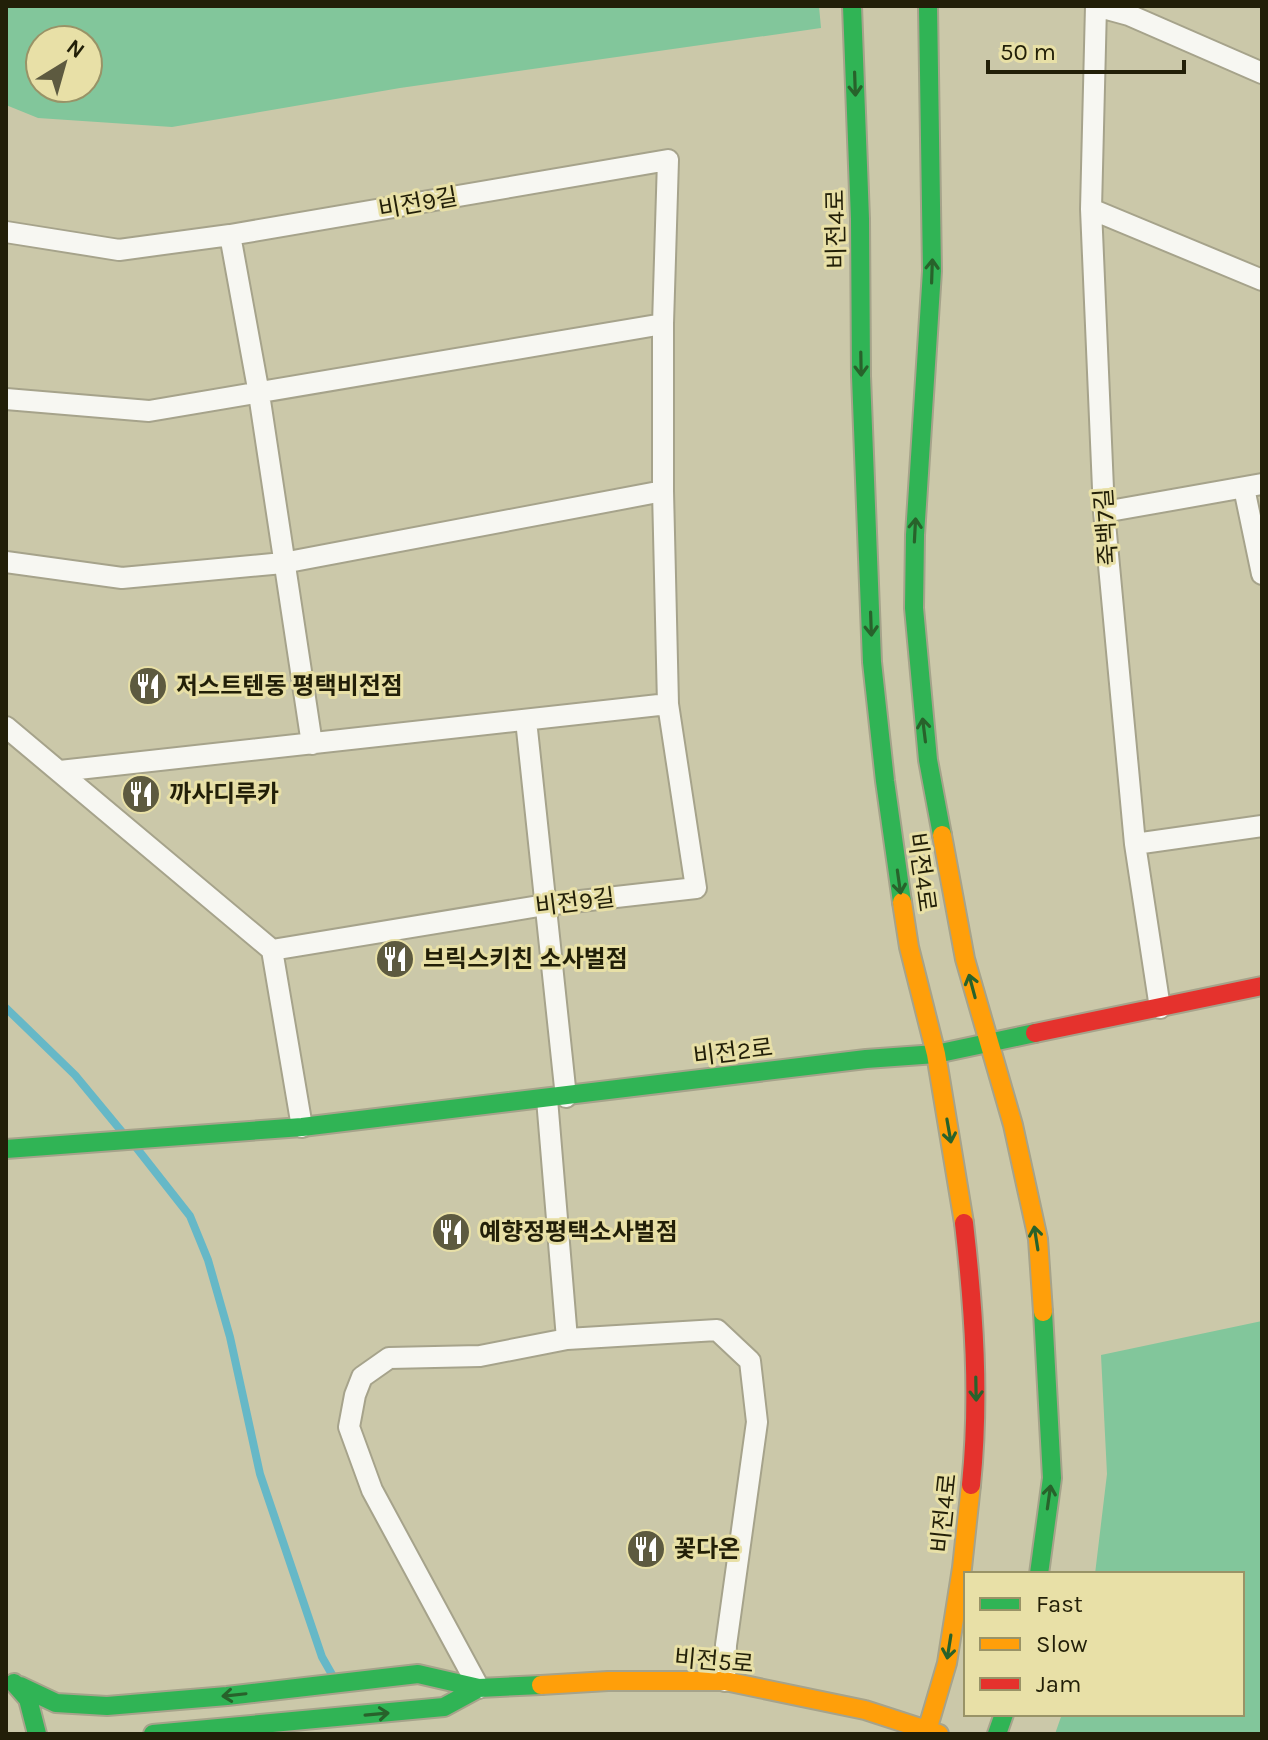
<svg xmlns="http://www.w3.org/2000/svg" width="1268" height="1740" viewBox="0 0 1268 1740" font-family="Karla,'Noto Sans KR',sans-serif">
  <rect width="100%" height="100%" fill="#cbc8a9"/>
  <!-- green -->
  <path fill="#82c69b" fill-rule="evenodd" d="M6 6H819L821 28 400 88 172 127 38 118 6 105ZM40 40H88V88H40Z
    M1262 1321V1734H1055L1062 1714H1242V1574H1095L1107 1474 1101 1355Z"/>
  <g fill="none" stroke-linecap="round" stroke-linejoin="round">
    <!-- stream -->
    <path stroke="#66b8c7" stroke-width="8" d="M6 1008 75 1075 123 1133
      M135 1146 190 1216 208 1260 230 1337 260 1474 322 1657 334 1678"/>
    <!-- street casing -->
    <g stroke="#a6a38b" stroke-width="24">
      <path id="street" d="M1091 209 1262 280
        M6 232 119 250 230 235 668 160 663 324V491L668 704 696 888 545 905 272 950 302 1127
        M230 235 259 394 312 744
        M6 399 149 411 663 324
        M1244 488 1262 574
        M1104 512 1262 484
        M6 562 122 578 283 563 663 491
        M526 720 566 1097
        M6 727 272 950
        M60 771 668 704
        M1135 844 1262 826
        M1160 1008 1135 844 1104 512 1091 209 1096 6 1129 15 1262 73
        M547 1099 567 1339 717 1330 750 1361 757 1422 726 1645 725 1681
        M479 1688 372 1490 349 1427 355 1395 362 1377 389 1358 480 1356 567 1339"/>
    </g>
    <!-- fast casing -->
    <g stroke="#a6a38b" stroke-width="22">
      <path id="fast" d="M852 6 860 219 861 376 872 662 885 781 902 902
        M928 6 932 271 915 535 914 608 928 760 942 835
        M6 1149 302 1127 866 1059 936 1054 1035 1033
        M1039 1574 1052 1478 1043 1312
        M14 1683 28 1699 37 1734
        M20 1686 56 1703 107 1706 227 1696 418 1674 479 1688 541 1685
        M153 1734 444 1707 479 1688
        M997 1734 1004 1714"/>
    </g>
    <!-- slow casing -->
    <g stroke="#a6a38b" stroke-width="22">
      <path id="slow" d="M942 835 965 959 1013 1125 1038 1239 1043 1312
        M902 902 909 947 936 1054 964 1223
        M541 1685 608 1681H725L865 1710 939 1734
        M926 1734 947 1663 962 1568 971 1485"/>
    </g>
    <!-- jam casing -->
    <g stroke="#a6a38b" stroke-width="22">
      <path id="jam" d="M1035 1033 1262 986
        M964 1223C974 1311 980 1397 971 1485"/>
    </g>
    <!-- street -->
    <use href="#street" stroke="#f7f7f2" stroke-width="20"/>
    <!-- fast -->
    <use href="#fast" stroke="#30b455" stroke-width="18"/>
    <!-- slow -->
    <use href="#slow" stroke="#ff9f0a" stroke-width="18"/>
    <!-- jam -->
    <use href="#jam" stroke="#e5322d" stroke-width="18"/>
  </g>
  <!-- one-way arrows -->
  <defs><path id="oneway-shaft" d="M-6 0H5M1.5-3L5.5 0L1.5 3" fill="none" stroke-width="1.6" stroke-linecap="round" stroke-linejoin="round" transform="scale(2)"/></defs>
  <g stroke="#28622b">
    <use href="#oneway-shaft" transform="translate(855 84) rotate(88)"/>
    <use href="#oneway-shaft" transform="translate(932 271) rotate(-88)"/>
    <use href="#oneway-shaft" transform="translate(861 364) rotate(89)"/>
    <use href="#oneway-shaft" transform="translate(915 530) rotate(-87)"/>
    <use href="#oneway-shaft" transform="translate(871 624) rotate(88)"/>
    <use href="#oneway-shaft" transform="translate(924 730) rotate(-97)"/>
    <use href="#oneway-shaft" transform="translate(899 882) rotate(82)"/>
    <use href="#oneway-shaft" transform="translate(972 986) rotate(-105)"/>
    <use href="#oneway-shaft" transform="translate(949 1131) rotate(80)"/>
    <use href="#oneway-shaft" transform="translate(1036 1238) rotate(-99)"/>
    <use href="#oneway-shaft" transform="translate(976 1389) rotate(89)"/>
    <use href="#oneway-shaft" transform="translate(1049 1497) rotate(-82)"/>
    <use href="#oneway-shaft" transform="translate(949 1647) rotate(99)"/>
    <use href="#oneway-shaft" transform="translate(234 1695) rotate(174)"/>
    <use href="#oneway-shaft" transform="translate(377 1714) rotate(-5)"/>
  </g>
  <!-- icons -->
  <defs>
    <g id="restaurant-disc" transform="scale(2)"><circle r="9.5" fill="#5d5a40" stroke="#e8e0a7"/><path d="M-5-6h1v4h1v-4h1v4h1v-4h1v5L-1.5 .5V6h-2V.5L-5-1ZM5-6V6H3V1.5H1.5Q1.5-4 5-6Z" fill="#fff"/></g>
  </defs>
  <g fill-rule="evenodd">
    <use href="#restaurant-disc" x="148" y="686"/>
    <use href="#restaurant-disc" x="141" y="794"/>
    <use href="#restaurant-disc" x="395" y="959"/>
    <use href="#restaurant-disc" x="451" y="1232"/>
    <use href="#restaurant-disc" x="646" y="1549"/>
  </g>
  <g text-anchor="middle" stroke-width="6" stroke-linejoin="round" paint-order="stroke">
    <!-- street labels -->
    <g font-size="24" fill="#221f08" stroke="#e8e0a7">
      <text transform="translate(418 203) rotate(-10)" y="8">비전9길</text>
      <text transform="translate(836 229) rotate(-91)" y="8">비전4로</text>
      <text transform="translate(1106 527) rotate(-94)" y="8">죽백7길</text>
      <text transform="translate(922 872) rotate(82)" y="8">비전4로</text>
      <text transform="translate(575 902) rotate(-7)" y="8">비전9길</text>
      <text transform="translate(733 1052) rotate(-7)" y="8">비전2로</text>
      <text transform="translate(944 1513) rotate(-84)" y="8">비전4로</text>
      <text transform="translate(714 1661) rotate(5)" y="8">비전5로</text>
    </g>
    <!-- poi labels -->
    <g font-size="24" font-weight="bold" fill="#221f08" stroke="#e8e0a7" text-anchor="start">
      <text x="176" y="694">저스트텐동 평택비전점</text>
      <text x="169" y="802">까사디루카</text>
      <text x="423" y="967">브릭스키친 소사벌점</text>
      <text x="479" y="1240">예향정평택소사벌점</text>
      <text x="674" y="1557">꽃다온</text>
    </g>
  </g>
  <!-- border -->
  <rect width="1268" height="1740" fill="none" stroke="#221f08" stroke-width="16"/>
  <!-- legend -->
  <rect x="964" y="1572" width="280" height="144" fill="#e8e0a7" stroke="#999367" stroke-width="2"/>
  <rect x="980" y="1598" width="40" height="12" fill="#30b455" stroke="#999367" stroke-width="2"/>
  <text x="1036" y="1612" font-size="24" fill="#221f08">Fast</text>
  <rect x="980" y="1638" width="40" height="12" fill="#ff9f0a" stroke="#999367" stroke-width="2"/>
  <text x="1036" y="1652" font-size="24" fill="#221f08">Slow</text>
  <rect x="980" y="1678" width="40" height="12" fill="#e5322d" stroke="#999367" stroke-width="2"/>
  <text x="1036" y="1692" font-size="24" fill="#221f08">Jam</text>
  <!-- north arrow -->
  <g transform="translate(64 64) rotate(37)"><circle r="38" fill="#e8e0a7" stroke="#999367" stroke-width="2"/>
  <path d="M0-6L14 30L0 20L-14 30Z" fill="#5d5a40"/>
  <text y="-12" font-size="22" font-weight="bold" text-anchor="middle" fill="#221f08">N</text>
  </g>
  <!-- scale -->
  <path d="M988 60v12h196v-12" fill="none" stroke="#221f08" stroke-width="4"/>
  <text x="1000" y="60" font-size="24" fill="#221f08" stroke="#e8e0a7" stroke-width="6" paint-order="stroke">50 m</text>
</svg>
